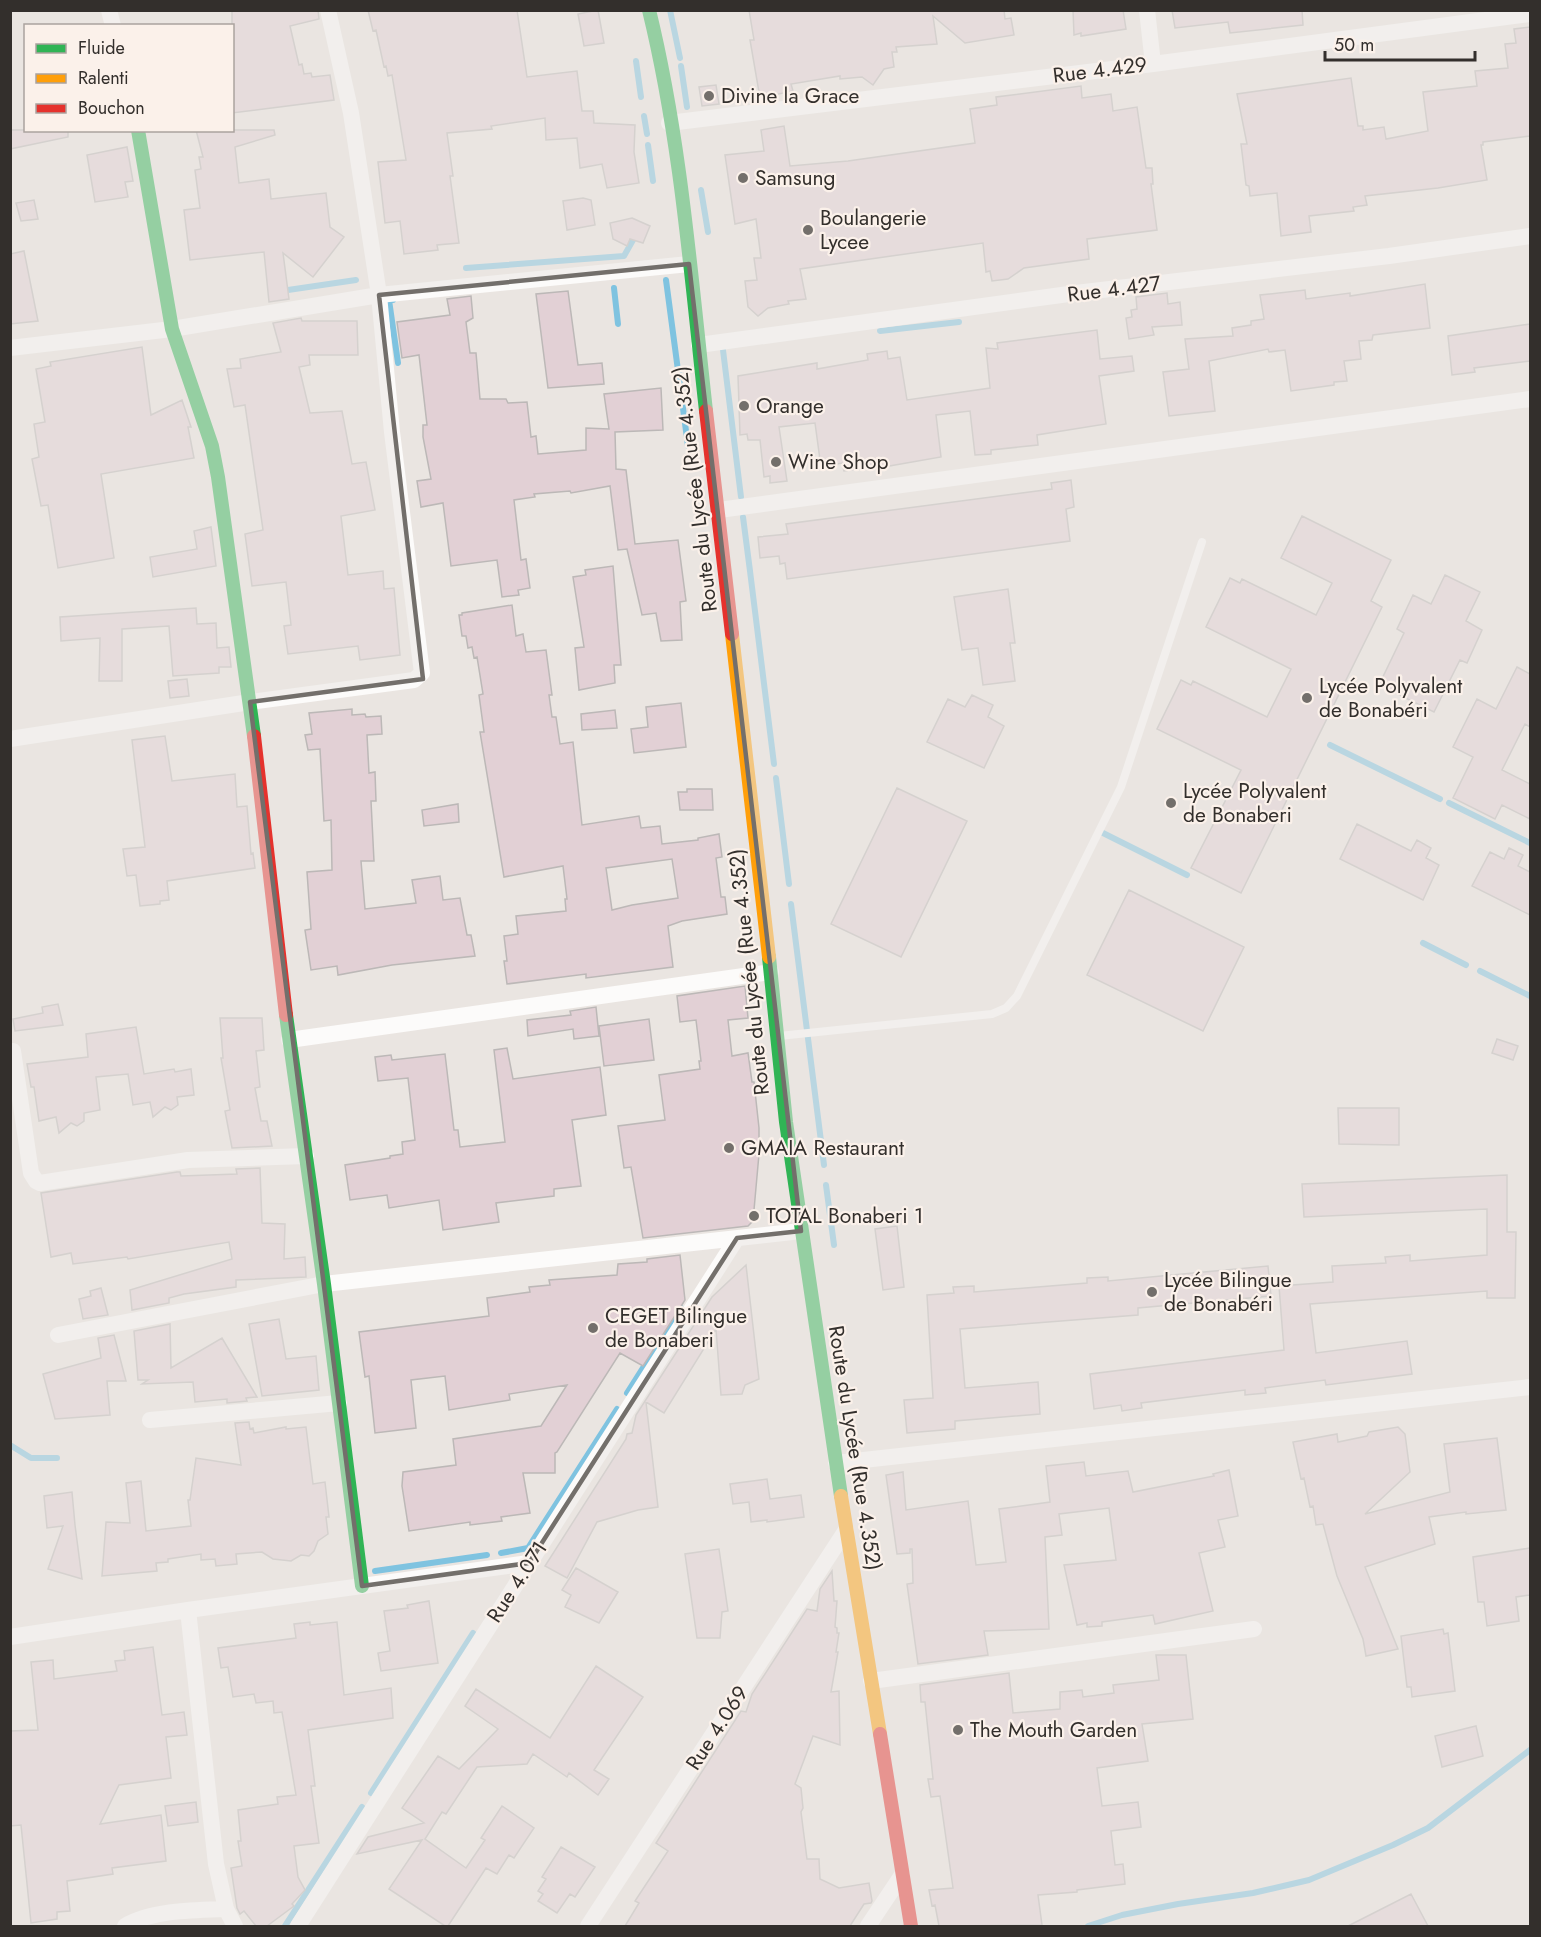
<svg xmlns="http://www.w3.org/2000/svg" width="1541" height="1937" viewBox="0 0 1541 1937" font-family="Jost,sans-serif">
  <rect width="100%" height="100%" fill="#eae5e1"/>
  <g fill="none" stroke-linecap="round" stroke-linejoin="round">
    <!-- stream -->
    <path stroke="#7fc3e0" stroke-width="6" d="M670 10 680 58
      M636 61 641 97
      M681 66 687 107
      M644 116 647 134
      M648 145 653 181
      M701 190 708 232
      M466 268 624 256 633 240
      M666 280 688 446
      M614 288 618 324
      M288 290 356 280
      M393 300H389L398 363
      M880 331 959 322
      M723 350 741 497
      M743 517 750 571
      M750 571 774 764
      M1330 745 1440 799
      M776 778 789 884
      M1449 803 1530 843
      M1103 833 1187 875
      M791 904 824 1165
      M1423 943 1466 965
      M1480 971 1530 996
      M826 1185 834 1245
      M627 1393 681 1308
      M10 1445 31 1458H57
      M501 1553 528 1548 617 1409
      M375 1571 487 1555
      M371 1793 473 1633
      M285 1926 362 1807
      M1088 1926 1122 1915 1178 1904 1253 1893 1309 1880 1393 1845 1428 1828 1530 1750"/>
  </g>
  <!-- building -->
  <path fill="#e2d0d5" stroke="#bcb8b7" stroke-width="1.5" fill-rule="evenodd" d="M232 10H318L319 19 290 26 299 65 302 64 304 74 311 73 312 77 330 75 334 100 232 113Z
    M368 10H517L527 77 577 71 582 111H593L594 123 635 125 634 152 639 183 607 188 602 164 580 168 577 138 546 140 545 118 491 126 492 129 447 133 453 176H450L459 243 437 245 438 250 404 254 400 221 385 223 378 162 406 160 392 75 388 76 386 66 384 67 376 30 373 31Z
    M598 10 604 43 584 46 578 14Z
    M749 10H1004L1005 19 1011 18 1014 35 965 43 933 16 937 44 896 47 897 52H892L894 67 884 69 873 85 862 77 840 79V76L791 84 793 91 760 98 750 40H754Z
    M1073 10H1123L1126 29 1081 36V33L1074 35Z
    M1172 10H1302L1303 25 1230 33 1228 22 1175 28Z
    M1530 27V136L1483 142V145H1481L1487 180 1438 188 1365 196 1367 205 1353 207 1354 211 1309 216 1311 232 1281 236 1277 193 1250 196 1249 186 1246 185 1241 144H1247L1237 94 1351 78 1358 126H1363V130L1384 127 1386 139 1428 131 1423 92 1477 86 1475 71 1508 68 1505 44 1516 43 1514 29Z
    M716 85 719 104 702 106 699 87Z
    M1081 86 1082 98 1111 94 1113 111 1137 107 1146 168H1152L1153 184H1151L1157 230 1087 239 1089 259 1024 268 1008 279 992 281 990 271 986 272 983 243 800 269 806 299 788 301 789 304 768 308 758 316 748 307 745 281 757 280 754 258H761L756 219 735 224 725 155 764 151 761 130 784 126 790 166 848 161 975 143 970 109 997 105 996 97Z
    M10 130H68V137L10 149Z
    M196 130H274L275 135 235 147 239 183 269 179 271 199 326 193 330 227 344 237 313 277 283 253 289 299 269 302 264 252 190 260 184 210 200 208 195 170 201 169 199 157H203Z
    M127 147 133 181 125 182 128 197 95 202 87 155Z
    M583 198 591 200 595 225 567 230 563 201Z
    M34 200 38 219 21 221 16 203Z
    M632 218 650 226 643 243 630 239 627 246 613 239 610 223Z
    M24 251 38 321 10 324V254Z
    M1425 284 1430 328 1373 335 1372 340 1359 341 1361 359 1344 361 1347 381 1334 382V385L1291 391 1285 350 1269 352 1268 349 1209 361 1215 411 1169 416 1163 372 1189 369 1185 339 1233 336 1232 328 1251 325V321L1264 319 1260 295 1305 290 1306 299 1350 293V296Z
    M568 291 578 365 602 363 604 384 548 388 536 294Z
    M1167 293 1168 304 1180 302 1182 325 1152 327 1154 335 1129 339 1126 318 1132 317 1131 310 1137 309 1136 297Z
    M471 296 473 318 466 322 470 353H476L480 399H506L508 403 527 402 531 437 536 436 538 454 586 450V428L609 429 604 394 661 388 663 430 615 432 616 469 626 470 635 544 678 540 686 601 680 602 682 640 661 641 656 613 642 615 627 549 618 550 610 486 571 493 570 491 534 494 535 497 514 500 521 560 526 559 530 588 518 590 519 595 502 597 497 560 451 566 443 503 421 507 417 481 431 479 423 437V425H427L419 355 402 358 397 322 450 315 447 299Z
    M301 318 302 321H357L358 355H309L310 365 299 367 310 413 342 411 352 464 366 462 375 510 341 516 348 575 383 571 384 589 394 588 400 655 360 660 358 646 288 654 284 626 291 625 286 582 252 586 245 534 263 530 245 405 234 407 227 369 241 368 240 359 281 352 273 323Z
    M1530 324V361L1474 368 1475 372 1452 375 1448 336Z
    M1097 330 1100 359 1132 356 1134 371 1099 376 1106 424 1037 435 1038 445 991 450V454L975 455 970 411 936 415 941 457 872 469V467L844 471 842 463 821 467 815 423 779 427 787 481 770 483V476L764 477 760 440H748L747 434 740 435 738 376 817 363V369L868 360 867 354 887 351 888 359 900 357 907 400 990 388 986 348 998 349 997 343Z
    M142 347 151 415 182 400 191 427H188L194 458 101 474 114 558 58 568 48 505 41 506 32 459 39 457 34 424 45 422 36 369 51 366 50 362Z
    M1071 480 1074 507 1066 509 1070 541 787 579 785 563 780 564 779 556 760 558 758 537 788 534 786 524 1052 489 1051 483Z
    M1302 516 1391 560 1371 601 1382 607 1241 893 1191 868 1241 770 1157 729 1181 680 1191 685 1193 681 1267 717 1291 669 1206 627 1230 578 1240 583 1242 579 1316 615 1332 583 1281 558Z
    M211 527 216 566 153 577 150 557 197 549 194 531Z
    M613 566 621 665H614L615 683 579 690 575 648 584 647 573 577 586 575 585 570Z
    M1445 575 1480 592 1466 621 1482 630 1467 663 1460 660 1434 712 1379 685 1404 633 1397 629 1413 595 1431 604Z
    M1008 589 1015 643H1010L1015 681 983 685 978 648 962 650 954 597Z
    M512 605 516 636 523 634 526 652 546 650 552 695H549L552 717H556L560 744 573 742 582 825 639 816 641 828 660 826 662 844 698 840V838L719 834 722 857 716 858 721 897H725L727 914 682 921 668 926 673 967 586 978V974L507 984 504 961H507L504 936 518 934 516 916 566 911 565 899H567L563 866 504 877 480 732H484L479 695 483 694 477 657 474 658 472 647 468 648 466 636H462L459 615H462V613ZM672 859 678 898 632 905 612 910 606 868Z
    M196 608 197 624 216 623 217 648 229 647 231 667H219V673L173 676 169 626 122 629V681H99L100 638 61 641 60 617Z
    M1517 667 1530 674V727L1525 724 1502 770 1530 784V819L1502 805 1495 819 1453 798 1473 757 1453 747 1477 699 1496 709Z
    M187 679 189 696 170 698 168 681Z
    M972 695 993 705 988 717 1004 726 984 768 927 742 948 699 965 707Z
    M681 703 686 747 634 753 631 729 648 727 646 707Z
    M352 709V715L365 714 366 717 381 716 382 734 367 735 369 773 375 772 376 801H371L374 861H361L365 909 416 903 412 880 440 876 443 900 460 898 467 935H471L475 956 392 965 338 975 337 966 311 970 305 930 311 929 307 872 332 870 331 820 324 821 320 749 308 750 305 735 312 734 309 713Z
    M615 710 617 728 582 730 581 714Z
    M165 736 172 781 235 774 237 807 247 806 251 854 253 853 255 868 167 881 169 900 160 901V904L140 906 136 875 127 876 123 849 145 847 132 740Z
    M897 788 967 821 901 957 831 924Z
    M687 789H712L713 810H680L678 792H687Z
    M458 804 459 822 424 826 422 810Z
    M1357 824 1411 851 1417 840 1431 848 1426 858 1439 865 1423 900 1340 859Z
    M1509 848 1523 855 1518 866 1530 872V915L1472 886 1490 852 1504 859Z
    M1129 890 1244 947 1203 1031 1087 975Z
    M745 986 748 1018 728 1020 732 1056 748 1053 752 1082H754L759 1128V1154L753 1221 748 1226 643 1238 631 1167 624 1168 618 1126 665 1120 659 1075 700 1069 699 1061H701L696 1020 680 1022 677 996Z
    M58 1004 63 1025 15 1031 13 1019 43 1013 42 1007Z
    M596 1007 599 1036 574 1039 573 1029 528 1036 527 1020 571 1015 570 1011Z
    M220 1018H262L264 1050 256 1051 260 1087 255 1088 261 1121H267L272 1146 232 1148 225 1111 230 1110 221 1058H223Z
    M649 1019 654 1060 604 1066 599 1026Z
    M136 1027 144 1074 174 1069 175 1072 191 1069 194 1095 177 1097 178 1105 171 1110 165 1107 153 1117 150 1102 133 1105 128 1074 96 1077 100 1110 84 1113V1121L77 1126 71 1123 59 1133 56 1117 39 1121 34 1087H31L27 1064 88 1057 86 1034Z
    M1497 1039 1518 1046 1513 1060 1492 1053Z
    M507 1048 513 1079 600 1067 606 1115 572 1120 581 1186 554 1189V1196L496 1203 499 1222 443 1230 439 1200 389 1208 387 1195 350 1200 345 1165 390 1158V1156L403 1154 402 1142 415 1140 408 1078 378 1081 375 1057 391 1055 392 1060 445 1054 454 1130H458L460 1147 505 1142 494 1050Z
    M1338 1108H1399V1145L1339 1144Z
    M260 1168 262 1223 285 1224 284 1259 305 1257 306 1277 236 1280V1287L184 1294 169 1298V1303L132 1310 130 1290 232 1259 229 1242 128 1259 127 1257 73 1264 71 1253 51 1257 41 1193 177 1172H180L181 1176 237 1174 236 1169Z
    M1507 1175V1232H1516L1515 1298H1487V1291L1310 1304 1316 1353 1407 1341 1412 1374 1326 1385 1325 1380 1265 1388 1266 1393 1245 1395V1390L1141 1403 1142 1408 1122 1411 1121 1405 1094 1409 1090 1374 1284 1350 1279 1286 1333 1282 1332 1266 1386 1263 1385 1257 1410 1255V1261L1487 1255V1209L1304 1217 1302 1184Z
    M897 1226 904 1287 883 1290 875 1229Z
    M680 1255 685 1300 643 1366 620 1353 557 1452 555 1453V1473H523L530 1513 501 1517 502 1521 470 1525V1522L409 1531 402 1486 403 1472 456 1465 453 1439 541 1426 567 1385 509 1394 510 1400 449 1410 445 1376 411 1380 416 1428 375 1433 369 1376 365 1377 359 1332 489 1316 487 1298 530 1292 529 1287 550 1285 549 1280 617 1275 618 1264 647 1262V1259Z
    M746 1265 759 1379 745 1385 742 1394 721 1395 716 1329 664 1413 646 1402 658 1507 638 1510 597 1522 567 1578 545 1566 626 1439 627 1434 632 1433 636 1415 712 1297Z
    M1268 1266 1271 1296 1138 1308V1315L960 1329 965 1388 1038 1382 1040 1414 955 1421V1429L907 1433 904 1400 933 1398 927 1295 954 1293 953 1287 974 1286V1292L1087 1283V1278L1108 1277V1281Z
    M101 1288 108 1315 83 1319 79 1299 91 1296 90 1291Z
    M279 1319 286 1359 316 1356 319 1390 262 1396 249 1324Z
    M170 1324 171 1368 222 1338 257 1397 246 1398 247 1401 227 1403V1399L195 1402 193 1382 142 1384 148 1380H138L134 1331Z
    M114 1335 126 1381H107L110 1415 55 1419 43 1374 101 1358 98 1338Z
    M249 1422 250 1429 253 1428 254 1433 286 1427V1429L306 1427 313 1484 325 1482 329 1517H326L328 1534 318 1541 314 1551 309 1556 301 1555 291 1561 273 1559 262 1552 236 1554 237 1564 216 1566 215 1559 201 1560V1554L168 1559V1562L156 1563 157 1571 102 1576 106 1522 130 1523 126 1483 141 1481 146 1531 191 1526 188 1500H190L196 1458 241 1465 235 1423Z
    M1398 1427 1405 1434 1410 1472 1365 1514 1450 1492 1444 1444 1497 1438 1506 1510 1466 1514V1512L1429 1517 1435 1544 1365 1567 1398 1649 1366 1656 1363 1639 1337 1576 1323 1524 1316 1525 1313 1506 1310 1507 1304 1478 1301 1479 1293 1442 1337 1434 1338 1442 1367 1436 1369 1432Z
    M1084 1462 1086 1476 1128 1471 1133 1492 1214 1476 1213 1474 1229 1470 1238 1516 1218 1520 1225 1547 1199 1553 1213 1611 1155 1624 1153 1615 1102 1622V1626L1087 1627V1623L1077 1625 1064 1565 1116 1560 1109 1508 1059 1514 1062 1535 1045 1537 1049 1629 984 1631 988 1655 918 1664 907 1584 913 1583 912 1549H910V1553L897 1554 886 1475 903 1472 906 1510 968 1501 976 1565 1006 1562 999 1509 1050 1502 1046 1466Z
    M767 1479 770 1499 801 1495 804 1517 767 1522V1520L751 1522 749 1502 733 1504 730 1484Z
    M72 1492 75 1525 82 1579 48 1569 63 1526 47 1528 44 1496Z
    M1530 1548V1595L1516 1597 1519 1621 1487 1626 1484 1602H1478L1473 1557Z
    M719 1549 728 1611 722 1612 720 1638H697L685 1554Z
    M576 1568 618 1592 599 1623 565 1607 571 1595 562 1590Z
    M832 1571 834 1601H837L835 1627 837 1628V1633H839L836 1652H838L831 1692 839 1691 840 1745 813 1736 795 1784 801 1788 803 1808 801 1812 807 1859H819L820 1879 839 1888 869 1883 872 1901 871 1903 864 1904 850 1926H625L639 1903 635 1901 668 1851 656 1843 741 1711 746 1712 752 1694 807 1609 817 1611 820 1589Z
    M429 1601 438 1663 381 1671 378 1653 390 1651 384 1611 408 1608 407 1605Z
    M310 1622V1625L337 1622 344 1695 391 1688 393 1718 308 1730 315 1786H311L319 1843 294 1846 298 1877 305 1890 292 1904 294 1906 267 1926H256L244 1911 240 1914 237 1908 231 1868 242 1866 238 1841H241L238 1810 278 1804 277 1797 296 1795 282 1712 274 1713 273 1701 256 1703 254 1694 233 1697 228 1667 221 1668 218 1648 296 1638 294 1624Z
    M1443 1629 1444 1634 1448 1633 1455 1691 1412 1697 1411 1687H1407L1401 1636Z
    M153 1647 162 1715 184 1712 187 1735 166 1737 171 1778 119 1785 100 1824 161 1815 166 1861 112 1868 113 1874 67 1881 70 1911 57 1912V1919L31 1923 21 1825 10 1826V1731L38 1730 31 1662 53 1660 54 1679 117 1671 115 1661 125 1660 124 1651Z
    M1156 1655H1186L1193 1719 1142 1724 1148 1761 1097 1768 1102 1806 1138 1802 1141 1827 1111 1831 1115 1865 1123 1864 1125 1884 1077 1890V1892L1038 1895 1042 1925 939 1926 935 1905 932 1906 929 1890 953 1888 940 1796 931 1797 928 1779H933L925 1702H921L920 1685 1009 1673 1013 1713 1060 1709V1692L1082 1690 1083 1697 1114 1693 1113 1685 1159 1680Z
    M596 1666 643 1697 594 1770 609 1779 598 1795 569 1773 567 1777 533 1754 527 1764 477 1767 446 1814 442 1812 425 1839 466 1868 485 1840 481 1838 502 1806 534 1828 514 1858 509 1855 497 1874 486 1868 448 1926H445L389 1889 422 1840 357 1854 368 1837 424 1823 402 1808 438 1756 459 1769 498 1729 465 1706 476 1689 550 1738Z
    M1476 1726 1483 1756 1442 1767 1435 1736Z
    M196 1802 198 1822 168 1826 165 1806Z
    M561 1847 595 1867 575 1897 570 1894 557 1913 538 1901 543 1894 538 1891 546 1879 542 1877Z
    M1411 1894 1428 1926H1348Z"/>
  <g fill="none" stroke-linecap="round" stroke-linejoin="round">
    <!-- lane -->
    <path stroke="#fcfbfa" stroke-width="8" d="M779 1036 992 1014 1006 1008 1017 996 1121 787 1202 542"/>
    <!-- street -->
    <path stroke="#fcfbfa" stroke-width="16" d="M109 10 113 26
      M1147 10 1153 64
      M669 123 1153 64 1530 14
      M699 345 1076 293 1389 256 1530 236
      M10 348 172 329 379 295 689 264
      M719 510 1530 399
      M10 739 250 702 414 680 422 673 392 432 379 295 351 113 328 10
      M289 1040 771 972
      M13 1051 31 1173 36 1181 40 1183 188 1160 306 1156
      M58 1335 324 1284 801 1231
      M150 1420 339 1403
      M836 1463 1530 1387
      M188 1610 216 1864 226 1909 235 1926
      M10 1637 188 1610 529 1563
      M871 1681 1254 1629
      M125 1926C151 1910 196 1910 226 1909
      M298 1926 737 1238
      M588 1926 846 1530
      M868 1926 902 1875"/>
    <!-- fast -->
    <path stroke="#30b455" stroke-width="14" d="M649 10C681 141 691 277 706 411
      M138 130 172 329 212 446 218 477 254 736
      M769 957 786 1122 841 1496
      M286 1015 324 1284 362 1586"/>
    <!-- slow -->
    <path stroke="#ff9f0a" stroke-width="14" d="M732 634 769 957
      M841 1496 880 1734"/>
    <!-- jam -->
    <path stroke="#e5322d" stroke-width="14" d="M706 411 732 634
      M254 736 286 1015
      M880 1734 911 1926"/>
  </g>
  <!-- marked area -->
  <path d="M0 0H1541V1937H0ZM689 264 801 1231 737 1238 529 1563 362 1586 250 702 423 679 379 295Z" fill="#eae5e1" fill-opacity=".55" fill-rule="evenodd"/>
  <path fill="none" stroke="#736f6b" stroke-width="4.5" stroke-linejoin="round" d="M689 264 801 1231 737 1238 529 1563 362 1586 250 702 423 679 379 295Z"/>
  <!-- markers -->
  <g fill="#736f6b" stroke="#fbf1ea" stroke-width="2">
    <circle cx="709" cy="96" r="6"/>
    <circle cx="743" cy="178" r="6"/>
    <circle cx="808" cy="230" r="6"/>
    <circle cx="744" cy="406" r="6"/>
    <circle cx="776" cy="462" r="6"/>
    <circle cx="1307" cy="698" r="6"/>
    <circle cx="1171" cy="803" r="6"/>
    <circle cx="729" cy="1148" r="6"/>
    <circle cx="754" cy="1216" r="6"/>
    <circle cx="1152" cy="1292" r="6"/>
    <circle cx="593" cy="1328" r="6"/>
    <circle cx="958" cy="1730" r="6"/>
  </g>
  <g text-anchor="middle" stroke-width="4.5" stroke-linejoin="round" paint-order="stroke">
    <!-- street labels -->
    <g font-size="21" fill="#332f2c" stroke="#fbf1ea">
      <text transform="translate(1100 70) rotate(-7)" y="7">Rue 4.429</text>
      <text transform="translate(1114 289) rotate(-7)" y="7">Rue 4.427</text>
      <text transform="translate(695 489) rotate(-97)" y="7">Route du Lycée (Rue 4.352)</text>
      <text transform="translate(749 972) rotate(-96)" y="7">Route du Lycée (Rue 4.352)</text>
      <text transform="translate(855 1448) rotate(81)" y="7">Route du Lycée (Rue 4.352)</text>
      <text transform="translate(517 1582) rotate(-57)" y="7">Rue 4.071</text>
      <text transform="translate(717 1728) rotate(-57)" y="7">Rue 4.069</text>
    </g>
    <!-- poi labels -->
    <g font-size="21" fill="#332f2c" stroke="#fbf1ea" text-anchor="start">
      <text x="721" y="103">Divine la Grace</text>
      <text x="755" y="185">Samsung</text>
      <text x="820" y="225">Boulangerie<tspan x="820" dy="24">Lycee</tspan></text>
      <text x="756" y="413">Orange</text>
      <text x="788" y="469">Wine Shop</text>
      <text x="1319" y="693">Lycée Polyvalent<tspan x="1319" dy="24">de Bonabéri</tspan></text>
      <text x="1183" y="798">Lycée Polyvalent<tspan x="1183" dy="24">de Bonaberi</tspan></text>
      <text x="741" y="1155">GMAIA Restaurant</text>
      <text x="766" y="1223">TOTAL Bonaberi 1</text>
      <text x="1164" y="1287">Lycée Bilingue<tspan x="1164" dy="24">de Bonabéri</tspan></text>
      <text x="605" y="1323">CEGET Bilingue<tspan x="605" dy="24">de Bonaberi</tspan></text>
      <text x="970" y="1737">The Mouth Garden</text>
    </g>
  </g>
  <!-- border -->
  <rect width="1541" height="1937" fill="none" stroke="#332f2c" stroke-width="24"/>
  <!-- legend -->
  <rect x="24" y="24" width="210" height="108" fill="#fbf1ea" stroke="#aba39e" stroke-width="1.5"/>
  <rect x="36" y="44" width="30" height="9" fill="#30b455" stroke="#aba39e" stroke-width="1.5"/>
  <text x="78" y="54" font-size="18" fill="#332f2c">Fluide</text>
  <rect x="36" y="74" width="30" height="9" fill="#ff9f0a" stroke="#aba39e" stroke-width="1.5"/>
  <text x="78" y="84" font-size="18" fill="#332f2c">Ralenti</text>
  <rect x="36" y="104" width="30" height="9" fill="#e5322d" stroke="#aba39e" stroke-width="1.5"/>
  <text x="78" y="114" font-size="18" fill="#332f2c">Bouchon</text>
  <!-- scale -->
  <path d="M1325 51v9h150v-9" fill="none" stroke="#332f2c" stroke-width="3"/>
  <text x="1334" y="51" font-size="18" fill="#332f2c" stroke="#fbf1ea" stroke-width="4.5" paint-order="stroke">50 m</text>
</svg>
